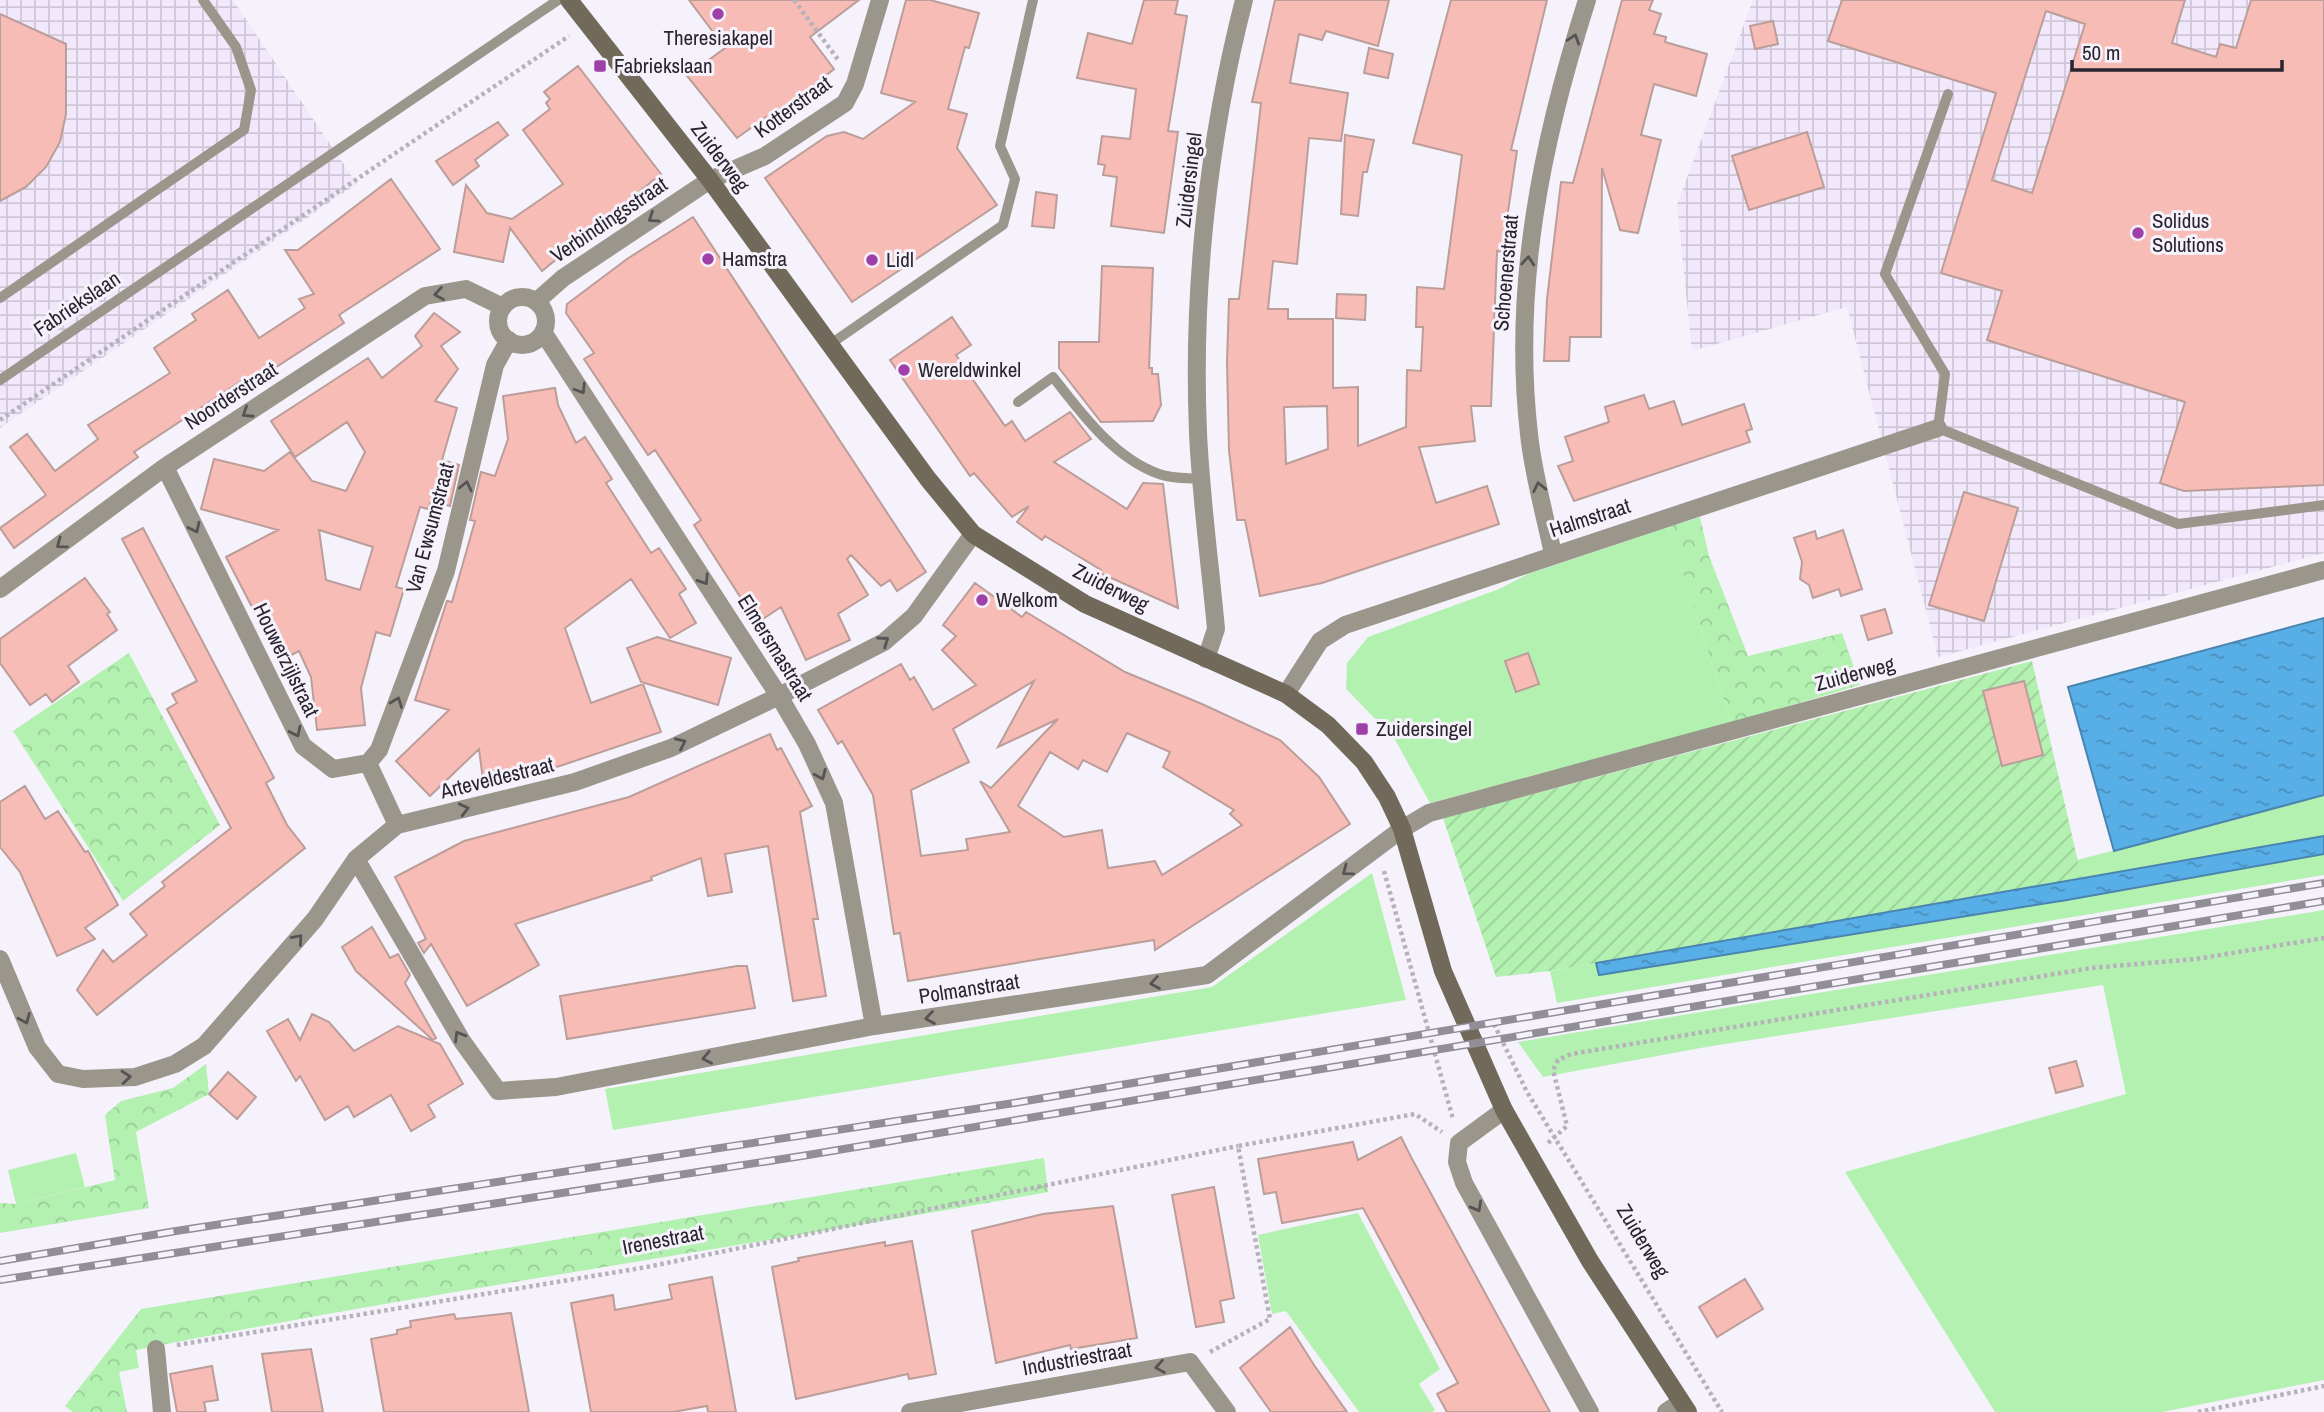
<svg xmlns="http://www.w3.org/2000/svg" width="2324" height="1412" viewBox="0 0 2324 1412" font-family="'Archivo Narrow',sans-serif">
  <defs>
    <pattern id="industrial-grid" width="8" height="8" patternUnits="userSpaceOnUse" patternTransform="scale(1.75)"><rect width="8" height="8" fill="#f1e8fb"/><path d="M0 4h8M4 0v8" fill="none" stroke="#cfc7d7"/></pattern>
    <pattern id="forest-crowns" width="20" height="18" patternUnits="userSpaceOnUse" patternTransform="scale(1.75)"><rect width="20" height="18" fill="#b3f1b0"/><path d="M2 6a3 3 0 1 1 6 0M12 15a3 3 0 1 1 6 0" fill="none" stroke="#9ace98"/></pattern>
    <pattern id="garden-furrows" width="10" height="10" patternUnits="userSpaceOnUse" patternTransform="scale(1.75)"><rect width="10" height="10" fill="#b3f1b0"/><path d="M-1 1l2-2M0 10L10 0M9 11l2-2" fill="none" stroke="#9ace98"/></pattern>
    <pattern id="water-ripples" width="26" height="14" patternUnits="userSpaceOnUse" patternTransform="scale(1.75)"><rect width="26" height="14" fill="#58afe7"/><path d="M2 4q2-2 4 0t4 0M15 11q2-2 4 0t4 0" fill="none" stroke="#498ebc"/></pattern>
  </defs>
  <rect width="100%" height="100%" fill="#f6f2fc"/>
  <!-- industrial -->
  <path fill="url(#industrial-grid)" d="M0 0H233L357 184 0 428Z
    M1753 0H2324V553L1938 657 1847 307 1692 351 1677 205Z"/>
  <!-- grass -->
  <path fill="#b3f1b0" d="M1668 527 1731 723 1430 803 1394 738 1346 689 1347 663 1368 637 1499 589 1528 574Z
    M2324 795V836L2082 879 2077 860Z
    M2324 854V875L1557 1003 1550 971 1596 963 1599 974 2067 900Z
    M1372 873 1406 1000 613 1130 605 1089 1212 987Z
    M2324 910V1380L2162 1412H1995L1845 1172 2126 1094 2103 985 1706 1047 1543 1077 1518 1042Z
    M76 1153 85 1187 16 1204 8 1170Z
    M1358 1213 1440 1369 1419 1384 1435 1410 1432 1412H1359L1286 1311 1272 1314 1258 1235Z"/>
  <!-- forest -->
  <path fill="url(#forest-crowns)" d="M1700 517 1709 556 1748 656 1842 633 1860 685 1731 723 1668 527Z
    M129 653 220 825 123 901 13 731Z
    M206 1064 209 1094 136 1132 149 1208 0 1233V1203L16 1204 115 1180 105 1115 121 1101 173 1088Z
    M1044 1158 1048 1192C745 1247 439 1290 136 1350L139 1368 119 1372 127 1412H73L65 1406 141 1309Z"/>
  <!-- garden -->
  <path fill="url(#garden-furrows)" d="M2032 661 2082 879 1550 971 1496 977 1443 818Z"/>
  <!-- water -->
  <path fill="url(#water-ripples)" stroke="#4a85b0" stroke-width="2" d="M2324 618V795L2114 851 2068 687Z
    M2324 836V854L2067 900 1599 975 1596 963Z"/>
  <!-- building -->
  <path fill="#f8bcb6" stroke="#bb9d9a" stroke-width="2" fill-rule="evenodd" d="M689 0H859L810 37 834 69 769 121 766 117 737 138 687 76 725 48Z
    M906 0H930L979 13 969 48 965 47 948 109 967 114 957 148 997 205 852 302 765 178 827 136 844 132 863 139 915 102 881 93Z
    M1144 0H1178L1175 14 1187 16 1168 131 1178 132 1164 233 1111 226 1117 177 1103 175 1105 165 1098 164 1102 136 1130 139 1136 89 1077 78 1088 33 1132 44Z
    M1275 0H1389L1378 46 1326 31 1322 40 1299 34 1290 83 1348 93 1341 141 1309 138 1297 264 1273 261 1268 309H1288V319H1333V388L1358 387V446L1406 427 1407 370 1421 371 1423 327H1416L1417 287 1444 289 1462 155 1413 143 1451 0H1547L1511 150 1517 151 1502 252 1497 251 1491 406H1471L1475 441 1419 447 1436 503 1487 486 1499 524 1322 583 1260 596 1245 520H1237L1229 450 1227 362 1229 299H1239L1261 103 1252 102ZM1327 406 1328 449 1286 464 1284 407Z
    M1622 0H1653L1649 10 1661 14 1654 34 1666 37 1665 42 1707 54 1696 96 1654 84 1641 135 1661 140 1638 233 1620 230 1602 168 1601 337H1570L1569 361H1544L1547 299 1561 182 1573 183Z
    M1842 0H2185L2172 43 2216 57 2220 44 2236 48 2251 0H2324V485L2184 491 2160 483 2185 402 1987 340 2002 291 1941 273 1996 93 1828 41ZM2046 11 2085 24 2032 193 1992 180Z
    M0 14 66 44V114L60 142 46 167 26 187 0 201Z
    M1773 21 1778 44 1755 49 1750 26Z
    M1369 48 1393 54 1388 78 1364 73Z
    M578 66 661 174 542 271 510 228 503 262 454 252 466 185 487 213 512 219 563 184 523 130 550 109 546 103 550 99 544 92Z
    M498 122 508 135 475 160 479 166 453 185 436 161Z
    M1807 132 1824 187 1749 210 1732 156Z
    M1345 135 1374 140 1367 172H1363L1358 216 1341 214Z
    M391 179 440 249 339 315 344 323 247 386 243 380 134 452 138 457 14 548 0 528 46 495 10 447 27 434 55 471 98 439 88 425 170 373 154 348 196 320 192 314 228 290 259 338 305 308 299 299 314 294 285 250H298Z
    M1036 192 1057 195 1054 228 1032 226Z
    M693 217 926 572 897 591 890 580 881 586 851 555 847 559 868 595 838 614 850 640 806 660 781 607 757 623 694 525 701 520 655 450 648 455 584 359 594 353 566 313 567 304 627 259Z
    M1102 266 1153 268 1149 368H1152V374H1158L1161 405 1153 421 1101 422 1059 368V342H1099Z
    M1337 294 1366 295 1365 320 1336 318Z
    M434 313 460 332 441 346 458 369 435 401 457 408 442 460 459 465 450 506 431 501 428 509 420 507 396 587 404 589 390 636 376 632 361 688 365 725 317 730 311 677 299 651 280 661 226 557 278 530 201 509 214 459 264 471 290 452 312 481 346 491 365 452 347 422 295 457 271 421 368 358 382 378 422 346 415 336ZM319 530 373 547 360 590 326 580Z
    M952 317 971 345 956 355 1005 426 1012 421 1025 441 1070 412 1091 439 1054 462 1127 509 1143 483 1163 484 1178 608 1100 573 1101 570 1045 536 1042 540 1017 522 1029 506 1012 517 974 473 970 476 890 360Z
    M555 388 558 405 576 443 585 437 612 479 606 483 651 553 659 548 686 589 679 594 696 623 670 638 631 579 565 628 591 703 643 684 661 732 539 773 483 780 479 749 430 796 396 761 449 710 415 700 447 601 452 602 475 521 470 520 481 472 495 476 508 439 503 396Z
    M1644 395 1649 409 1674 401 1682 425 1744 404 1752 429 1746 431 1750 442 1574 501 1558 466 1573 461 1565 437 1609 422 1605 407Z
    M1964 492 2018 508 1984 621 1929 605Z
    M143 528 274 778 266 783 287 825 305 848 97 1015 77 990 103 950 113 962 147 935 130 914 165 886 162 882 231 828 167 709 177 703 172 694 197 681 122 539Z
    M1843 530 1862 589 1841 596 1839 589 1813 598 1809 585 1800 579 1802 562 1794 538 1815 531 1817 539Z
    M85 578 110 612 107 614 117 630 68 666 79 682 52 702 46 694 30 705 0 663V639Z
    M975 583 1022 617 1026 612 1125 672 1202 704 1280 740 1319 777 1350 824 1155 950 1154 940 908 981 900 933 894 934 873 795 842 741 838 744 818 710 901 664 910 680 914 677 933 710 976 685 942 650 956 636 943 625ZM1034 681 998 747 1058 719 991 788 980 781 1010 832 966 839 968 850 921 856 911 790 969 762 953 729ZM1127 733 1170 752 1163 767 1234 810 1230 814 1242 825 1162 875 1155 861 1108 868 1102 830 1064 837 1018 806 1050 752 1078 769 1083 760 1107 772Z
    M1885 609 1892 633 1868 640 1861 616Z
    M657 637 731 658 718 705 641 682 627 648Z
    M1528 653 1539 684 1516 692 1505 661Z
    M2024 681 2043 755 2002 766 1983 691Z
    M770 734 777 750 781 748 812 806 800 812 818 919H813L826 996 793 1001 768 846 725 854 732 892 708 896 701 858 651 877 652 880 515 924 539 965 467 1006 431 944 424 953 418 943 426 939 395 877 464 841 629 797Z
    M25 786 45 819 58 811 85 852 88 851 118 905 85 928 95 939 57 956 20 872 0 847V802Z
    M372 927 390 958 398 954 410 975 405 983 436 1038 433 1040 356 971 342 947Z
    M737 966H747L755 1008 567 1039 560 996Z
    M312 1014 329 1022 354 1051 398 1026 440 1044 463 1084 428 1105 435 1117 411 1131 391 1095 354 1117 348 1106 325 1120 300 1076 296 1081 267 1031 288 1019 300 1040Z
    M2076 1061 2083 1086 2056 1093 2049 1068Z
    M228 1072 256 1097 237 1119 209 1094Z
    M1401 1137 1411 1157 1550 1412H1447L1437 1394 1458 1383 1363 1208 1282 1223 1276 1192 1264 1194 1258 1159 1353 1142 1358 1160Z
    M1214 1187 1234 1298 1220 1301 1224 1322 1196 1327 1172 1195Z
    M1113 1206 1137 1338 1071 1349 1070 1345 996 1363 972 1231 1043 1214Z
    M912 1241 936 1374 909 1379 908 1374 796 1399 772 1267 799 1261 798 1258 885 1242V1246Z
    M712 1277 736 1412H708L707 1406 673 1412H591L571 1303 613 1295 615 1310 672 1299 669 1285Z
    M1745 1279 1763 1309 1717 1337 1699 1307Z
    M511 1313 529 1412H384L371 1339 397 1334V1330L411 1327 410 1321 454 1314 456 1319Z
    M1290 1327 1314 1365 1347 1412H1271L1240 1368Z
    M311 1349 323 1412H272L262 1354Z
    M212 1366 218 1400 204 1402 206 1412H177L170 1374Z"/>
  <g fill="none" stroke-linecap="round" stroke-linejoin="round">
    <!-- path -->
    <path stroke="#b6b1bb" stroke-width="4.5" stroke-dasharray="3.5 3.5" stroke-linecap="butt" d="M794 0 839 61
      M0 420 569 36
      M1384 871 1453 1119
      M1494 1024 1527 1092 1722 1412
      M1548 1143 1567 1126 1553 1070 1558 1060 1571 1054 2091 968 2196 959 2324 938
      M177 1345 647 1267 1238 1146
      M1210 1352 1270 1319 1238 1146 1415 1114 1442 1132
      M2198 1412 2324 1386"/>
    <!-- lane -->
    <path stroke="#9b968c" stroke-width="10" d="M1948 94 1885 274 1945 374 1938 428 2178 524 2324 505
      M0 298 244 130 251 90 236 47 203 0
      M829 345 1003 225 1015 179 1000 146 1033 0
      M0 380 558 0
      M1018 402 1053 377C1081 413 1114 458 1159 474 1172 479 1189 478 1203 479"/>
    <!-- street -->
    <path stroke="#9b968c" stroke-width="18" d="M498 321a24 24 0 1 1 48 0a24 24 0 1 1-48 0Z
      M537 301 563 278 710 180 765 156 845 103 855 84 880 0
      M543 332 779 696 807 744 834 803 874 1026
      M165 467 303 746 333 769 368 763
      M1553 554C1545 515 1533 474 1529 434 1512 285 1542 141 1587 0
      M0 589 165 467 425 296 466 289 503 307
      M1206 659 1216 629C1210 564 1201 498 1198 433 1192 289 1208 140 1244 0
      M1286 694 1320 641 1345 625 1938 428
      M368 763 379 750 446 571 495 365 509 340
      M368 763 397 825
      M356 859 462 1041 498 1091 556 1087 874 1026 1207 975 1402 829 1429 813 2324 570
      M0 959 37 1047 58 1074 83 1079 135 1077 175 1064 204 1046 315 919 356 859 397 825 575 782 671 748 779 696 884 642 914 616 973 534
      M1504 1110 1459 1143 1457 1162 1464 1183 1590 1412
      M156 1349 162 1412
      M910 1412 1190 1362 1227 1412
      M1666 1412 1681 1402"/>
    <!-- secondary -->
    <path stroke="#716a5b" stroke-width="18" d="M569 0 710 180 928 479 973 534 1085 604 1286 694 1328 725 1364 762 1387 797 1402 829 1443 971 1504 1110 1590 1261 1688 1412"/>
    <!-- rail casing -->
    <g stroke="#928e98" stroke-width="8">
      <path id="rail" d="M0 1261 176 1231 1014 1103 2324 883
        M0 1280 808 1155 2324 901"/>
    </g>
    <!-- rail -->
    <use href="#rail" stroke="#f6f2fc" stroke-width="5" stroke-dasharray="16" stroke-linecap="butt"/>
  </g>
  <!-- one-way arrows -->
  <defs><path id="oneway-chevron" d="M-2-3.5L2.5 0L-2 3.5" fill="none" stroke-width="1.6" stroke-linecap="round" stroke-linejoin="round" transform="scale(1.75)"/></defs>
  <g stroke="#575254">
    <use href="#oneway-chevron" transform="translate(1574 39) rotate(-72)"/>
    <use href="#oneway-chevron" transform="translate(653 218) rotate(146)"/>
    <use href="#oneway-chevron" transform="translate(1528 261) rotate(-86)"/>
    <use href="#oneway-chevron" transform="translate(439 294) rotate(170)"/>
    <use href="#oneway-chevron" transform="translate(581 389) rotate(58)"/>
    <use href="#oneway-chevron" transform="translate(247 413) rotate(147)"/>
    <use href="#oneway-chevron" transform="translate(466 486) rotate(-77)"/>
    <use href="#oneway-chevron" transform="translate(1539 487) rotate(-102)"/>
    <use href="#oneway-chevron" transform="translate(195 528) rotate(64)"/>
    <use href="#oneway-chevron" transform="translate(61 544) rotate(143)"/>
    <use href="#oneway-chevron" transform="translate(704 580) rotate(57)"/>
    <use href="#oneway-chevron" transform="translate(884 641) rotate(-35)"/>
    <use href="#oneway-chevron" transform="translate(397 702) rotate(-69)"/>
    <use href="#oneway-chevron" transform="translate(296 732) rotate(64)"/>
    <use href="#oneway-chevron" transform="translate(681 743) rotate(-25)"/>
    <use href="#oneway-chevron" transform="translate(821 775) rotate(66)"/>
    <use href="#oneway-chevron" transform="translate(464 809) rotate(-14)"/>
    <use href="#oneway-chevron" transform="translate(1347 871) rotate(143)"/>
    <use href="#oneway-chevron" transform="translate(298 939) rotate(-49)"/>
    <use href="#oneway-chevron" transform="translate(1155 983) rotate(171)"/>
    <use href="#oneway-chevron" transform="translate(930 1018) rotate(171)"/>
    <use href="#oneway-chevron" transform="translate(25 1019) rotate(67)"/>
    <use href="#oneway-chevron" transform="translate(459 1036) rotate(-121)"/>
    <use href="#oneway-chevron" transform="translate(707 1058) rotate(169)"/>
    <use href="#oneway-chevron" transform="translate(126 1077) rotate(-5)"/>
    <use href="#oneway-chevron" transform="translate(1477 1207) rotate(61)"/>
    <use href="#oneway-chevron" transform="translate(1160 1367) rotate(170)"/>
  </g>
  <!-- markers -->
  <g fill="#9f3fa8" stroke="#f6f2fc" stroke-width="2.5">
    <circle cx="718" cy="14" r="7"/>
    <rect x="593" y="59" width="14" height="14" rx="3.5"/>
    <circle cx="2138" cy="233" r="7"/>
    <circle cx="708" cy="259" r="7"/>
    <circle cx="872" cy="260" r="7"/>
    <circle cx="904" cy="370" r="7"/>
    <circle cx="982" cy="600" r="7"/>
    <rect x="1355" y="722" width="14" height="14" rx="3.5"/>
  </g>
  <g text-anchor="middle" stroke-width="6" stroke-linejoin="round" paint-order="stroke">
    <!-- poi labels -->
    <g font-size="21" fill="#29242e" stroke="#f6f2fc" text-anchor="start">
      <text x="718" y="45" text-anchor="middle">Theresiakapel</text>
      <text x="614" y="73">Fabriekslaan</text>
      <text x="2152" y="228">Solidus<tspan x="2152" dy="24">Solutions</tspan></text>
      <text x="722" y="266">Hamstra</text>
      <text x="886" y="267">Lidl</text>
      <text x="918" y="377">Wereldwinkel</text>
      <text x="996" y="607">Welkom</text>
      <text x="1376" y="736">Zuidersingel</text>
    </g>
    <!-- street labels -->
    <g font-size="21" fill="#29242e" stroke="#f6f2fc">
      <text transform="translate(793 107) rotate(-36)" y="7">Kotterstraat</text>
      <text transform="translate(720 157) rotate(53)" y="7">Zuiderweg</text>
      <text transform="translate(1189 180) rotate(-83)" y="7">Zuidersingel</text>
      <text transform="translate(609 220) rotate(-34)" y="7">Verbindingsstraat</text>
      <text transform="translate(1506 273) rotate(-85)" y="7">Schoenerstraat</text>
      <text transform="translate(77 304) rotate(-34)" y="7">Fabriekslaan</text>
      <text transform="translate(231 396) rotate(-33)" y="7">Noorderstraat</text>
      <text transform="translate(1590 518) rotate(-18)" y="7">Halmstraat</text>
      <text transform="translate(430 528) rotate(-75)" y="7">Van Ewsumstraat</text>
      <text transform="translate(1111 588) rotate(27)" y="7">Zuiderweg</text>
      <text transform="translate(775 648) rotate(58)" y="7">Elmersmastraat</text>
      <text transform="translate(286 660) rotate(64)" y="7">Houwerzijlstraat</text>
      <text transform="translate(1855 674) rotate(-15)" y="7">Zuiderweg</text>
      <text transform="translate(497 778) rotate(-14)" y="7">Arteveldestraat</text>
      <text transform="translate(969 989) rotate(-9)" y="7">Polmanstraat</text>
      <text transform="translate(663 1240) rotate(-11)" y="7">Irenestraat</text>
      <text transform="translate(1643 1241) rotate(59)" y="7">Zuiderweg</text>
      <text transform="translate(1077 1359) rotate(-10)" y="7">Industriestraat</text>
    </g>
  </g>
  <!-- scale -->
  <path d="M2072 60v10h210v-10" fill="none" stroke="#29242e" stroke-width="3.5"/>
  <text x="2082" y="60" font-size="21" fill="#29242e" stroke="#f6f2fc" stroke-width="5" paint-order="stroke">50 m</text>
</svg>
